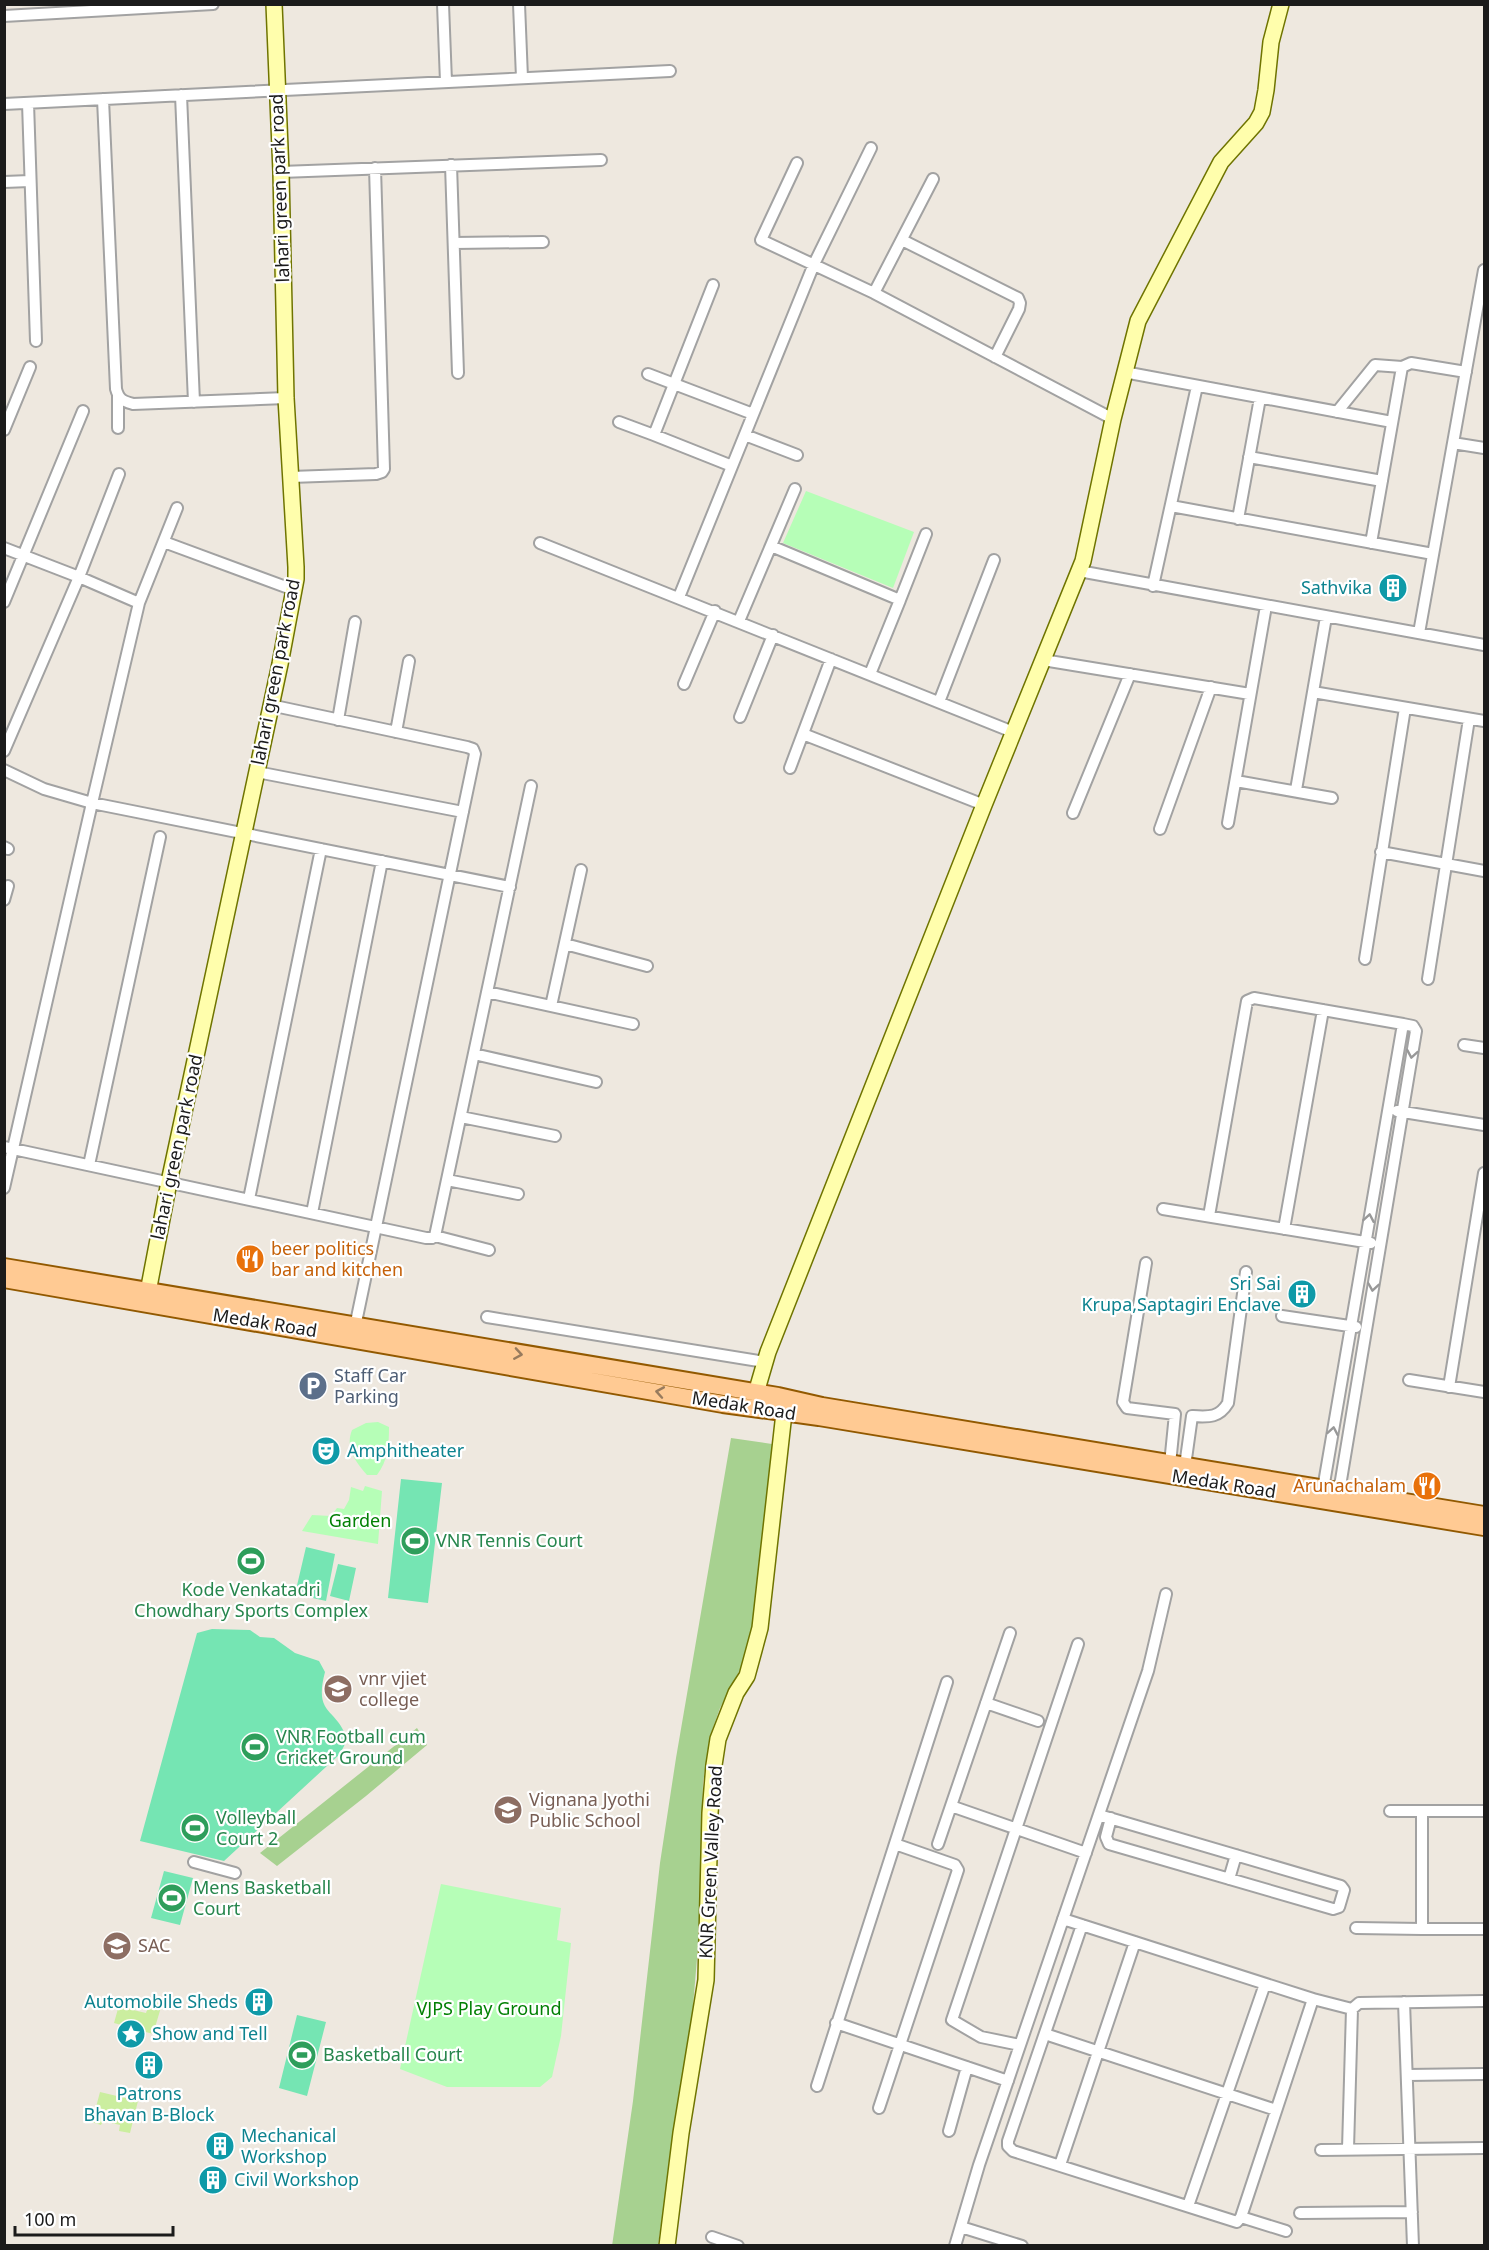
<svg xmlns="http://www.w3.org/2000/svg" width="1489" height="2250" viewBox="0 0 1489 2250" font-family="'Noto Sans',sans-serif">
  <rect width="100%" height="100%" fill="#eee8df"/>
  <!-- grass -->
  <path fill="#cbee9f" d="M121 1998 135 2002 133 2010 146 2013 150 2000 162 2004 153 2034 114 2023Z
    M100 2092 138 2101 130 2133 119 2131 120 2125 103 2121 101 2125 92 2122Z"/>
  <!-- forest -->
  <path fill="#a7d190" d="M731 1438 772 1444 771 1470 756 1609 748 1654 720 1708 710 1736 703 1783 699 1935 692 2018 658 2245 612 2246 633 2101 660 1863 676 1758Z
    M417 1728 427 1745 366 1796 277 1866 260 1853Z"/>
  <!-- park -->
  <path fill="#b6feb7" d="M806 491 914 532 893 588 783 543Z
    M378 1422 389 1427C389 1444 388 1461 377 1475H367C355 1461 345 1448 352 1430L366 1423Z
    M365 1486 382 1491 378 1544 302 1531 312 1515 331 1516 337 1508 344 1509 349 1500 351 1487 363 1491Z
    M441 1884 561 1908 557 1940 571 1943 561 2036 552 2077 540 2087H447L400 2069Z"/>
  <!-- pitch -->
  <path fill="#75e5b3" d="M401 1479 442 1483 428 1603 388 1598Z
    M306 1547 335 1554 326 1601 295 1594Z
    M338 1564 356 1568 349 1601 330 1596Z
    M212 1629 250 1630 260 1637 274 1638 295 1653 319 1661 325 1672C313 1717 338 1707 347 1740L340 1754 224 1861 140 1841 197 1633Z
    M164 1871 193 1878 180 1925 151 1918Z
    M297 2015 326 2022 307 2096 279 2088Z"/>
  <g fill="none" stroke-linecap="round" stroke-linejoin="round">
    <!-- street casing -->
    <g stroke="#a2a2a2" stroke-width="14">
      <path id="street" d="M443 4 446 82
        M519 4 522 78
        M4 16 213 4
        M181 95 194 402
        M103 99 116 389C119 400 123 401 133 404L286 398
        M28 103 36 341
        M4 104 670 71
        M797 163 761 240 874 293 1113 419
        M451 165 458 373
        M281 172 601 160
        M4 182 30 181
        M902 240 1018 298 1020 303 1019 309 995 357
        M454 243 543 242
        M713 285 654 435 732 466
        M874 293 933 179
        M1124 372 1392 422
        M648 374 753 414
        M118 396V428
        M1337 412 1375 365 1402 367
        M619 422 654 435
        M4 430 30 367
        M745 435 797 455
        M1453 443 1484 448
        M1249 457 1382 481
        M119 474 79 577 139 603
        M291 477 376 474 382 472 384 469 375 168
        M1171 506 1433 554
        M1238 519 1260 398
        M164 542 294 590
        M540 543 1013 732
        M1371 543 1402 367 1411 363 1466 372
        M771 546 900 600 870 674
        M4 548 79 577 4 751
        M1079 571 1484 645
        M1153 586 1197 386
        M679 597 814 264 871 148
        M900 600 926 534
        M4 602 83 411
        M739 621 795 489
        M1419 633 1484 270
        M1043 660 1250 694
        M684 684 715 611
        M1313 692 1484 721
        M939 702 994 560
        M270 705 467 747 473 749 475 754 355 1327
        M740 717 773 635
        M338 720 355 622
        M396 732 409 661
        M803 734 984 805
        M790 768 831 659
        M4 770 44 789 92 803 139 603 177 508
        M257 772 463 812
        M1236 781 1332 798
        M1296 790 1326 617
        M1073 813 1130 674
        M1228 823 1266 606
        M1160 829 1211 687
        M4 847 8 849
        M1381 852 1484 871
        M4 900 8 886
        M565 944 647 966
        M1365 959 1405 708
        M1428 979 1469 719
        M487 992 633 1024
        M551 1006 581 870
        M1464 1045 1484 1048
        M474 1054 596 1082
        M1397 1111 1484 1125
        M461 1117 555 1136
        M4 1147 426 1238H432L435 1236 531 786
        M89 1165 160 837
        M447 1180 518 1194
        M4 1188 92 803 510 887
        M249 1199 321 849
        M1163 1209 1371 1243
        M312 1213 382 861
        M1209 1216 1247 1001 1254 998 1403 1024
        M1284 1229 1323 1010
        M435 1236 489 1250
        M1146 1263 1123 1402 1127 1408 1175 1414 1170 1464
        M1282 1316 1356 1327
        M487 1317 765 1362
        M1409 1380 1484 1392
        M1449 1387 1484 1173
        M1185 1466 1192 1416C1209 1417 1219 1418 1228 1403L1246 1272
        M1323 1489 1403 1024 1413 1026 1416 1031 1339 1492
        M986 1703 1038 1721
        M951 1806 1086 1853
        M1390 1811H1484
        M1422 1811V1929H1484
        M1099 1815 1341 1886 1344 1890 1339 1907 1333 1909 1109 1844 1106 1837 1111 1818
        M938 1844 1010 1633
        M194 1862 235 1873
        M1229 1879 1236 1855
        M1063 1919 1313 1999 1352 2009
        M1082 1925 1008 2141V2146L1013 2151 1237 2222 1241 2217 1313 1999
        M1356 1928 1422 1929
        M1404 2002 1413 2246
        M836 2023 1008 2081
        M1045 2034 1276 2110
        M1020 2045 981 2037 952 2020 1078 1644
        M1407 2075 1484 2074
        M817 2086 947 1682
        M879 2108 958 1870 955 1865 895 1844
        M949 2131 967 2067
        M1348 2149 1352 2009 1359 2003 1484 2001
        M1321 2150 1484 2148
        M1060 2165 1135 1942
        M1188 2206 1265 1984
        M1300 2213 1412 2212
        M1241 2217 1286 2231
        M961 2227 1022 2246
        M712 2237 738 2246
        M955 2246 979 2165 1148 1671 1166 1594"/>
    </g>
    <!-- secondary casing -->
    <g stroke="#6f7400" stroke-width="18">
      <path id="secondary" d="M148 1292 169 1182 280 664 296 579V567L286 398 281 172 274 4
        M756 1393 768 1352 984 805 1083 561 1113 419 1138 321 1221 162 1256 123 1262 112 1266 90 1271 42 1281 4
        M667 2246 681 2133 706 1980 710 1813 714 1765 718 1739 736 1693 747 1676 760 1628 784 1413"/>
    </g>
    <!-- primary casing -->
    <g stroke="#925900" stroke-width="20">
      <path id="primary" d="M4 1267 778 1396 822 1406 1484 1515
        M4 1279 723 1404 819 1417 1484 1527"/>
    </g>
    <!-- street -->
    <use href="#street" stroke="#fff" stroke-width="10"/>
    <!-- secondary -->
    <use href="#secondary" stroke="#fffeac" stroke-width="15"/>
    <!-- primary -->
    <use href="#primary" stroke="#ffca93" stroke-width="16"/>
  </g>
  <!-- one-way arrows -->
  <defs><path id="oneway-chevron" d="M-2-3.5L2.5 0L-2 3.5" fill="none" stroke-width="1.6" stroke-linecap="round" stroke-linejoin="round" transform="scale(1.5)"/></defs>
  <g stroke="#989898">
    <use href="#oneway-chevron" transform="translate(1412 1054) rotate(100)"/>
    <use href="#oneway-chevron" transform="translate(1369 1218) rotate(-80)"/>
    <use href="#oneway-chevron" transform="translate(1373 1287) rotate(99)"/>
    <use href="#oneway-chevron" transform="translate(1333 1431) rotate(-80)"/>
  </g>
  <g stroke="#987b5d">
    <use href="#oneway-chevron" transform="translate(518 1354) rotate(9)"/>
    <use href="#oneway-chevron" transform="translate(660 1392) rotate(-170)"/>
  </g>
  <!-- icons -->
  <defs>
    <g id="building-disc" transform="scale(1.5)"><circle r="9.5" fill="#0f9aa8" stroke="#fff"/><path d="M-4-6H4V6H1V3H-1V6H-4ZM-2.5-4.3h1.7v1.8h-1.7ZM.8-4.3h1.7v1.8H.8ZM-2.5-1h1.7V.8h-1.7ZM.8-1h1.7V.8H.8Z" fill="#fff"/></g>
    <g id="restaurant-disc" transform="scale(1.5)"><circle r="9.5" fill="#e8710a" stroke="#fff"/><path d="M-5-6h1v4h1v-4h1v4h1v-4h1v5L-1.5 .5V6h-2V.5L-5-1ZM5-6V6H3V1.5H1.5Q1.5-4 5-6Z" fill="#fff"/></g>
    <g id="parking-disc" transform="scale(1.5)"><circle r="9.5" fill="#5c6f8a" stroke="#fff"/><path d="M-3.5-5.5H1a3.5 3.5 0 0 1 0 7H-1V5.5H-3.5ZM-1-3.4V-.6H.8a1.4 1.4 0 0 0 0-2.8Z" fill="#fff"/></g>
    <g id="theatre-disc" transform="scale(1.5)"><circle r="9.5" fill="#0f9aa8" stroke="#fff"/><path d="M-5-5.5Q0-4 5-5.5V0Q5 5 0 6Q-5 5-5 0ZM-3.3-2.5H-1v1.5H-3.3ZM1-2.5H3.3v1.5H1ZM-2.8 1Q0 5.5 2.8 1Z" fill="#fff"/></g>
    <g id="stadium-disc" transform="scale(1.5)"><circle r="9.5" fill="#2e9e5b" stroke="#fff"/><path d="M0-5a6.5 5 0 1 0 0 10a6.5 5 0 1 0 0-10ZM-3.5-1.8h7v3.6h-7Z" fill="#fff"/></g>
    <g id="university-disc" transform="scale(1.5)"><circle r="9.5" fill="#8d6e63" stroke="#fff"/><path d="M0-5L7-2L0 1L-7-2ZM-4 1L0 2.5L4 1V4Q0 6-4 4Z" fill="#fff"/></g>
    <g id="school-disc" transform="scale(1.5)"><circle r="9.5" fill="#8d6e63" stroke="#fff"/><path d="M0-5L7-2L0 1L-7-2ZM-4 1L0 2.5L4 1V4Q0 6-4 4Z" fill="#fff"/></g>
    <g id="sight-disc" transform="scale(1.5)"><circle r="9.5" fill="#0f9aa8" stroke="#fff"/><path d="M0-6L1.8-2.2L6-1.7L2.9 1.2L3.7 5.4L0 3.3L-3.7 5.4L-2.9 1.2L-6-1.7L-1.8-2.2Z" fill="#fff"/></g>
  </defs>
  <g fill-rule="evenodd">
    <use href="#building-disc" x="1393" y="588"/>
    <use href="#restaurant-disc" x="250" y="1259"/>
    <use href="#building-disc" x="1302" y="1294"/>
    <use href="#parking-disc" x="313" y="1386"/>
    <use href="#theatre-disc" x="326" y="1451"/>
    <use href="#restaurant-disc" x="1427" y="1486"/>
    <use href="#stadium-disc" x="415" y="1541"/>
    <use href="#stadium-disc" x="251" y="1561"/>
    <use href="#university-disc" x="338" y="1689"/>
    <use href="#stadium-disc" x="255" y="1747"/>
    <use href="#school-disc" x="508" y="1810"/>
    <use href="#stadium-disc" x="195" y="1828"/>
    <use href="#stadium-disc" x="172" y="1898"/>
    <use href="#school-disc" x="117" y="1946"/>
    <use href="#building-disc" x="259" y="2002"/>
    <use href="#sight-disc" x="131" y="2034"/>
    <use href="#stadium-disc" x="302" y="2055"/>
    <use href="#building-disc" x="149" y="2065"/>
    <use href="#building-disc" x="220" y="2146"/>
    <use href="#building-disc" x="213" y="2180"/>
  </g>
  <g text-anchor="middle" stroke-width="4.5" stroke-linejoin="round" paint-order="stroke">
    <!-- street labels -->
    <g font-size="18" fill="#1b1b1b" stroke="#fff">
      <text transform="translate(280 188) rotate(-92)" y="6">lahari green park road</text>
      <text transform="translate(276 672) rotate(-79)" y="6">lahari green park road</text>
      <text transform="translate(177 1147) rotate(-78)" y="6">lahari green park road</text>
      <text transform="translate(265 1323) rotate(9)" y="6">Medak Road</text>
      <text transform="translate(744 1406) rotate(9)" y="6">Medak Road</text>
      <text transform="translate(1224 1484) rotate(9)" y="6">Medak Road</text>
      <text transform="translate(711 1862) rotate(-87)" y="6">KNR Green Valley Road</text>
    </g>
    <!-- culture labels -->
    <g font-size="18" fill="#0d838f" stroke="#fff" text-anchor="start">
      <text x="1372" y="594" text-anchor="end">Sathvika</text>
      <text x="1281" y="1290" text-anchor="end">Sri Sai<tspan x="1281" dy="21">Krupa,Saptagiri Enclave</tspan></text>
      <text x="347" y="1457">Amphitheater</text>
      <text x="238" y="2008" text-anchor="end">Automobile Sheds</text>
      <text x="152" y="2040">Show and Tell</text>
      <text x="149" y="2100" text-anchor="middle">Patrons<tspan x="149" dy="21">Bhavan B-Block</tspan></text>
      <text x="241" y="2142">Mechanical<tspan x="241" dy="21">Workshop</tspan></text>
      <text x="234" y="2186">Civil Workshop</text>
    </g>
    <!-- food labels -->
    <g font-size="18" fill="#c56008" stroke="#fff" text-anchor="start">
      <text x="271" y="1255">beer politics<tspan x="271" dy="21">bar and kitchen</tspan></text>
      <text x="1406" y="1492" text-anchor="end">Arunachalam</text>
    </g>
    <!-- service labels -->
    <g font-size="18" fill="#4e5e75" stroke="#fff" text-anchor="start">
      <text x="334" y="1382">Staff Car<tspan x="334" dy="21">Parking</tspan></text>
    </g>
    <!-- park labels -->
    <g font-size="18" fill="#028004" stroke="#fff">
      <text x="360" y="1527">Garden</text>
      <text x="489" y="2015">VJPS Play Ground</text>
    </g>
    <!-- leisure labels -->
    <g font-size="18" fill="#27864d" stroke="#fff" text-anchor="start">
      <text x="436" y="1547">VNR Tennis Court</text>
      <text x="251" y="1596" text-anchor="middle">Kode Venkatadri<tspan x="251" dy="21">Chowdhary Sports Complex</tspan></text>
      <text x="276" y="1743">VNR Football cum<tspan x="276" dy="21">Cricket Ground</tspan></text>
      <text x="216" y="1824">Volleyball<tspan x="216" dy="21">Court 2</tspan></text>
      <text x="193" y="1894">Mens Basketball<tspan x="193" dy="21">Court</tspan></text>
      <text x="323" y="2061">Basketball Court</text>
    </g>
    <!-- education labels -->
    <g font-size="18" fill="#785e54" stroke="#fff" text-anchor="start">
      <text x="359" y="1685">vnr vjiet<tspan x="359" dy="21">college</tspan></text>
      <text x="529" y="1806">Vignana Jyothi<tspan x="529" dy="21">Public School</tspan></text>
      <text x="138" y="1952">SAC</text>
    </g>
  </g>
  <!-- border -->
  <rect width="1489" height="2250" fill="none" stroke="#1b1b1b" stroke-width="12"/>
  <!-- scale -->
  <path d="M15 2226v9h158v-9" fill="none" stroke="#1b1b1b" stroke-width="3"/>
  <text x="24" y="2226" font-size="18" fill="#1b1b1b" stroke="#ffffff" stroke-width="4.5" paint-order="stroke">100 m</text>
</svg>
